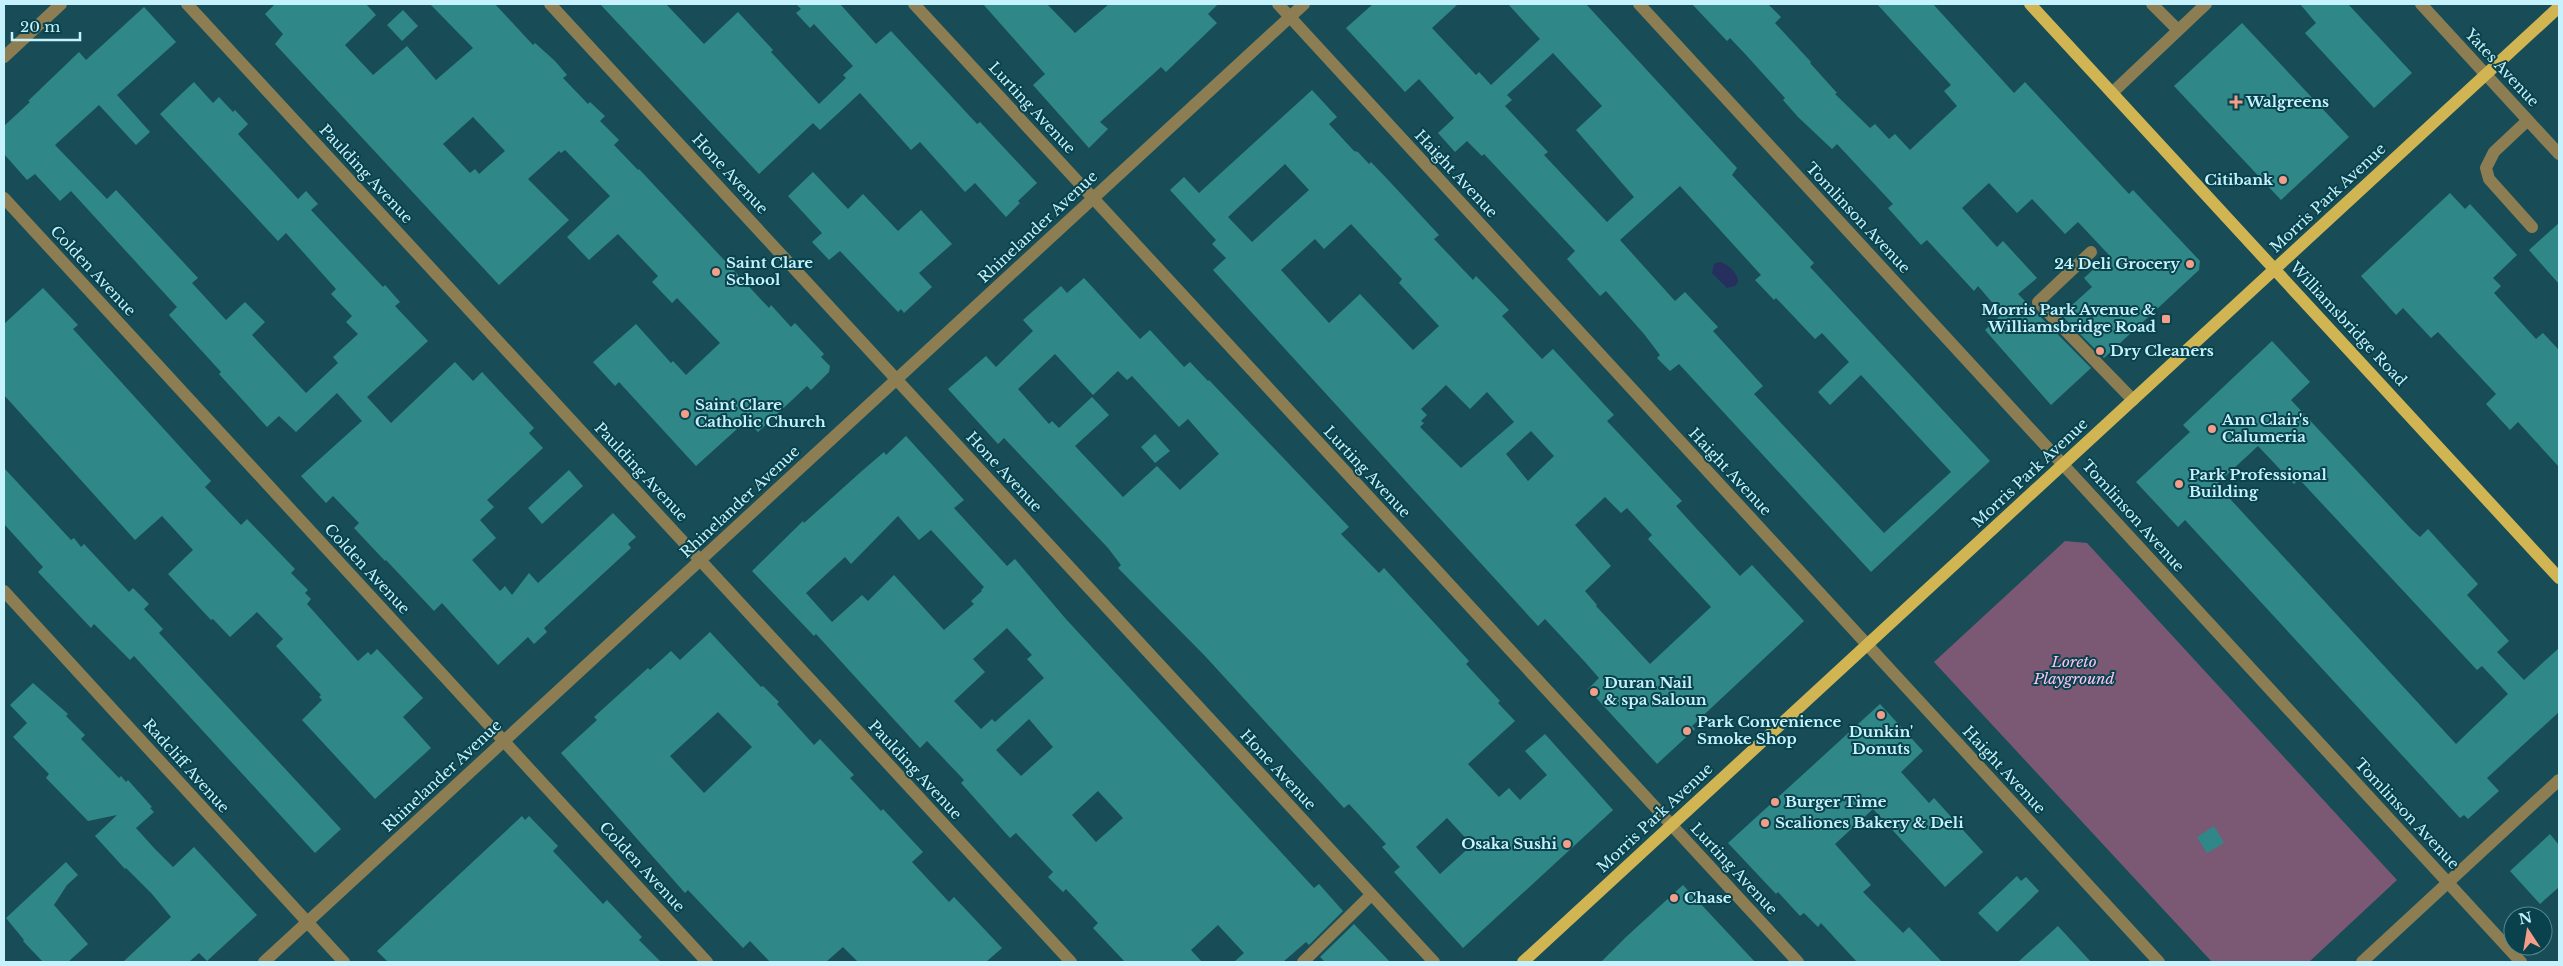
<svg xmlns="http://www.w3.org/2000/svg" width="2563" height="966" viewBox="0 0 2563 966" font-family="'Libre Baskerville',serif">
  <rect width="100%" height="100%" fill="#184d57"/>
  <!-- green -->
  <path fill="#7b5974" d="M2065 541 2087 543 2397 880 2309 962H2212L1934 662Z"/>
  <!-- water -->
  <path fill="#272f5e" d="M1719 262C1727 263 1738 273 1738 282L1735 286 1727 288 1712 273 1714 264Z"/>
  <!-- building -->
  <path fill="#2f8887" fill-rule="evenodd" d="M275 4H366L376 15 345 45 373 75 407 46 436 80 473 48 430 4H495L533 45 535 43 555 61 567 75 563 78 588 104 590 102 605 116 600 121 619 140 614 145 638 170 639 169 769 308 771 305 791 327 795 323 824 354 821 357 830 366 829 372 811 390 807 386 758 432 747 420 696 466 619 382 615 386 593 362 636 324 671 363 673 361 686 375 720 343 677 298 672 303 652 282 658 276 618 234 589 260 567 237 610 196 567 152 565 150 561 153 559 151 528 179 569 220 499 285 275 44 283 34 265 14ZM473 117 505 151 479 174 475 169 470 173 443 144Z
    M600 4H666L704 44 738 12 773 50 771 52 819 104 846 78 843 75 853 66 814 24 810 28 796 13 801 9 796 4H840L876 44 891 31 977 124 980 122 1037 183 1018 201 1020 203 1006 217 975 183 965 192 920 142 911 150 860 93 820 130 813 123 759 174Z
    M983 4H1047L1075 33 1109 4H1218L1208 14 1217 23 1166 72 1161 67 1100 122 1108 129 1089 148 1033 85 1045 74Z
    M1373 4H1458L1432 28 1476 75 1479 72 1491 85 1540 39 1508 4H1586L1737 168 1732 175 1814 263 1810 267 1990 461 1871 572 1679 364 1670 371 1657 358 1660 355 1644 334 1606 291 1600 296 1567 259 1575 251 1484 154 1482 156 1467 141 1455 152 1438 133 1454 118 1419 79 1405 92 1346 28ZM1553 53 1602 106 1576 130 1634 197 1607 222 1544 155 1548 152 1505 106 1512 100 1507 95ZM1680 186 1761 275 1755 280 1774 300 1776 298 1815 339 1822 333 1849 362 1818 392 1830 405 1861 375 1951 472 1884 533 1754 394 1763 386 1713 331 1718 327 1685 292 1675 301 1620 240Z
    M1692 4H1768L1781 17 1775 23 1811 62 1810 63 1837 93 1835 94 1870 128 1875 124 1889 139 1895 134 1910 150 1957 106 1944 91 1951 85 1877 4H1933L2014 93 2025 82 2129 194 2133 190 2200 261 2199 270 2104 358 2061 315 2092 287 2084 278 2109 255 2078 222 2065 234 2032 199 2017 213 1989 183 1962 208 1997 247 2003 241 2037 278 2018 294 2091 368 2051 405 1985 330 2002 314 1978 286 1974 291 1927 240 1921 245 1888 208 1893 204 1837 144 1832 149 1798 117 1783 100 1785 98 1747 56 1730 38 1727 41Z
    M2300 4H2348L2412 73 2374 108 2305 33 2316 23Z
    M144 7 176 42 117 95 150 132 136 145 99 105 55 145 107 199 116 190 198 278 192 283 226 320 245 302 265 322 252 335 306 393 338 363 333 357 358 334 346 322 352 316 331 294 336 289 286 233 278 241 160 114 194 82 213 103 219 97 233 112 235 110 248 124 238 134 298 199 306 191 318 204 311 210 383 287 385 285 400 302 395 306 428 341 367 397 391 423 455 362 473 381 482 372 534 428 529 433 543 448 487 500 494 507 480 520 496 538 472 560 500 591 505 586 512 595 529 573 538 583 613 513 636 537 628 544 631 548 544 628 547 632 534 644 528 637 498 665 442 603 434 611 386 560 385 561 354 528 359 523 333 496 326 503 301 476 362 421 337 393 296 432 279 416 267 427 219 374 221 372 169 315 177 307 71 191 60 201 35 174 27 180 4 154V126L30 102 28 101 79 52 86 60Z
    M403 10 418 26 402 41 387 25Z
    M2242 23 2349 137 2281 200 2174 86Z
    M1312 90 1337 117 1329 124 1354 151 1358 152 1369 164 1371 162 1391 183 1439 235 1434 239 1473 280 1476 276 1509 310 1502 316 1542 359 1553 349 1614 415 1607 421 1682 501 1676 506 1695 527 1740 576 1752 565 1804 621 1692 726 1695 729 1657 764 1588 689 1599 678 1585 662 1545 619 1538 626 1213 270 1226 258 1212 244 1216 240 1170 190 1184 177 1199 193ZM1285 164 1309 190 1252 242 1228 217ZM1351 224 1402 279 1399 283 1439 326 1413 350 1360 294 1329 323 1281 270 1315 239 1324 249ZM1446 385 1470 409 1487 392 1514 422 1461 468 1420 427 1424 423 1421 421 1427 415 1421 409ZM1531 431 1554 456 1528 481 1506 454ZM1605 497 1621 513 1627 508 1652 535 1648 539 1711 607 1650 664 1596 606 1597 605 1585 591 1611 566 1575 525Z
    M813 172 848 209 863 194 898 231 921 210 952 244 919 273 932 287 904 313 901 309 898 312 840 251 829 260 812 242 822 233 788 196Z
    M2450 193 2465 209 2470 204 2517 255 2493 278 2501 286 2494 293 2536 339 2543 333 2559 350V467L2518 422 2510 430 2486 404 2496 394 2438 332 2431 338 2403 308 2396 315 2361 276Z
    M2559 223V284L2529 250Z
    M1084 278 1140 339 1150 330 1184 367 1190 362 1208 381 1209 380 1349 527 1341 534 1379 573 1384 568 1469 661 1466 664 1500 701 1498 703 1515 721 1468 764 1499 797 1509 788 1520 800 1547 775 1525 751 1545 734 1613 810 1463 948 1394 872 1400 867 1382 847 1386 844 1349 804 1344 808 1205 656 1118 568 1121 565 1108 548 1004 438 998 444 948 389 986 356 996 367 1033 331 1023 320 1061 286 1067 293ZM1055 354 1093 395 1118 371 1127 380 1132 376 1179 427 1188 419 1219 454 1180 490 1157 466 1123 497 1075 446 1109 415 1092 397 1059 428 1052 421 1049 424 1018 389ZM1447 818 1472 845 1440 874 1416 847Z
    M43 288 78 325 73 329 211 481 205 487 241 525 247 519 295 569 291 573 308 590 305 593 311 599 307 604 358 661 368 652 371 655 377 649 423 698 403 717 431 748 375 799 302 720 322 700 319 697 321 695 276 646 283 639 257 612 230 637 213 619 211 620 168 574 193 550 162 516 135 540 4 395V324Z
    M2272 341 2310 382 2291 400 2412 530 2420 537 2428 529 2478 584 2467 595 2509 641 2497 652 2524 680 2559 648V712L2487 778 2499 791 2468 819 2464 815 2460 818 2185 520 2178 527 2136 482 2190 432 2183 425ZM2258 446 2294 484 2299 479 2477 670 2482 666 2508 694 2456 744 2220 488 2218 483Z
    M1155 434 1170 451 1155 463 1141 447Z
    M906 436 964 500 954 508 1007 566 1015 559 1065 618 1314 888 1319 884 1343 911 1309 945 1306 942 1283 962H1234L1244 953 1218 925 1191 950 1202 962H1125L1093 928 1098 923 1066 889 1063 892 1048 877 1053 872 1016 833 1010 838 961 783 964 780 927 741 920 748 816 634 814 636 752 571 803 521 804 523 863 470 884 452 886 455ZM898 516 919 540 931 530 984 587 981 590 982 591 971 601 974 604 944 630 894 575 868 601 862 595 832 622 806 593 845 557 851 564ZM1007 628 1032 655 1027 659 1044 678 995 722 992 719 981 729 954 701 985 672 973 659ZM1029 719 1053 747 1021 776 996 750ZM1098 791 1123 818 1096 842 1072 815Z
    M4 468 71 540 74 538 81 547 84 544 129 592 133 588 149 604 144 609 163 629 159 633 341 829 315 853 134 656 130 660 94 624 91 628 38 572 43 567 4 524Z
    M569 470 583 486 542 524 528 508Z
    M710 632 761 687 763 686 779 702 777 704 814 745 820 739 854 775 850 778 881 811 883 809 923 852 912 862 949 902 954 897 1002 948 986 962H858L843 947 826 962H770L750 941 743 948 688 890 685 893 561 753 597 720 594 717 648 668 650 670 671 651 680 660ZM718 712 752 747 704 793 670 756Z
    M33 683 68 714 66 716 85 735 81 739 119 778 121 776 126 782 128 780 152 807 150 808 154 812 136 828 154 848 173 867 194 847 257 915 207 961 199 953 189 962H123L171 917 152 894 126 868 125 869 95 836 117 815 88 821 46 778 49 774 13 737 27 723 10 705Z
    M1880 704 1923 751 1901 772 1929 803 1934 798 1983 852 1945 887 1873 809 1835 844 1871 885 1863 892 1903 933 1909 927 1942 962H1857L1821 923 1818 927 1804 913 1800 916 1778 892 1776 894 1728 843Z
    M522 816 525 820 529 816 558 846 553 851 603 904 607 900 642 937 639 940 661 962H388L377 951Z
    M2214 826 2224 843 2207 853 2197 837Z
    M2550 834 2559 845V887L2540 904 2510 871Z
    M66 862 78 875 67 885 54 905 88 944 68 962H43L23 941 24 940 6 918Z
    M2017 876 2021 881 2026 877 2039 891 1997 932 1978 913Z
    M1683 885 1755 962H1601L1626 937Z
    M1354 924 1390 962H1325L1320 957Z
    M2058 926 2091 962H2018Z"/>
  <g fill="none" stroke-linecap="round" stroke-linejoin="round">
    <!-- minor -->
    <path stroke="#8c7e52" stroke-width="12" d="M187 4 1071 962
      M550 4 1434 962
      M914 4 1798 962
      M1278 4 2159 962
      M1639 4 2521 962
      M2152 4 2178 30
      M2421 4 2559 154
      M4 57 61 4
      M2112 93 2206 4
      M2528 120 2494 152 2486 168 2489 179 2532 227
      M4 198 707 962
      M2091 252 2038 302 2133 400
      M4 591 344 962
      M264 962 1304 4
      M1303 962 1371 895
      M2362 962 2559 780"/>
    <!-- major -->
    <path stroke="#d1b553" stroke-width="12" d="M2030 4 2559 578
      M1523 962 2559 7"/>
  </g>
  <!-- markers -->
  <g fill="#f49e8a" stroke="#09424c" stroke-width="2">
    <path d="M2233.5 94.5h5v5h5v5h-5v5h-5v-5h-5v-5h5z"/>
    <circle cx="2283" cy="180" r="5"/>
    <circle cx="2190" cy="264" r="5"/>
    <circle cx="716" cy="272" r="5"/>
    <rect x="2161" y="314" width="10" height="10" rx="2.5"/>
    <circle cx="2100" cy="351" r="5"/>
    <circle cx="685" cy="414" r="5"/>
    <circle cx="2212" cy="429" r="5"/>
    <circle cx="2179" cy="484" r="5"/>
    <circle cx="1594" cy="692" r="5"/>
    <circle cx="1881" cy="715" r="5"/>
    <circle cx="1687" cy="731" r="5"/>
    <circle cx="1775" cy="802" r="5"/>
    <circle cx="1765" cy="823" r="5"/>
    <circle cx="1567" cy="844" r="5"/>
    <circle cx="1674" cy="898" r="5"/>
  </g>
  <g text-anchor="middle" stroke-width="4" stroke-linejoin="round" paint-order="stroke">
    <!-- street labels -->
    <g font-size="15" fill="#c5f2fc" stroke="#09424c">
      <text transform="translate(2502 68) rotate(47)" y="5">Yates Avenue</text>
      <text transform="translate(1032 108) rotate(47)" y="5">Lurting Avenue</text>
      <text transform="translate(366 174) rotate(47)" y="5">Paulding Avenue</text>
      <text transform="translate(730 174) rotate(47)" y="5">Hone Avenue</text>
      <text transform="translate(1456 174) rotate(47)" y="5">Haight Avenue</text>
      <text transform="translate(2328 198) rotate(-43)" y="5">Morris Park Avenue</text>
      <text transform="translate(1858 218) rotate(47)" y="5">Tomlinson Avenue</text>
      <text transform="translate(1038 227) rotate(-43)" y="5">Rhinelander Avenue</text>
      <text transform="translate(93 271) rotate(47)" y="5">Colden Avenue</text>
      <text transform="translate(2348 324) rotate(47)" y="5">Williamsbridge Road</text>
      <text transform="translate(641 472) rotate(47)" y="5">Paulding Avenue</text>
      <text transform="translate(1004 472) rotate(47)" y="5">Hone Avenue</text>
      <text transform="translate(1367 472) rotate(47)" y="5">Lurting Avenue</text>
      <text transform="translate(1730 472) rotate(47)" y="5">Haight Avenue</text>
      <text transform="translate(2030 473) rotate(-43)" y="5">Morris Park Avenue</text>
      <text transform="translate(740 502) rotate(-43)" y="5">Rhinelander Avenue</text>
      <text transform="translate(2133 516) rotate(48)" y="5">Tomlinson Avenue</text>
      <text transform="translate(367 569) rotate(47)" y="5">Colden Avenue</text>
      <text transform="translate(186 766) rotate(48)" y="5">Radcliff Avenue</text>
      <text transform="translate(915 770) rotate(47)" y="5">Paulding Avenue</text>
      <text transform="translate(1278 770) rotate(47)" y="5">Hone Avenue</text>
      <text transform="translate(2004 770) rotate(47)" y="5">Haight Avenue</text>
      <text transform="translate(442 776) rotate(-43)" y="5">Rhinelander Avenue</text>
      <text transform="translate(2407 814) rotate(47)" y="5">Tomlinson Avenue</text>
      <text transform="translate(1655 818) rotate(-43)" y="5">Morris Park Avenue</text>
      <text transform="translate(642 867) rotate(47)" y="5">Colden Avenue</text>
      <text transform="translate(1734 869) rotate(47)" y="5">Lurting Avenue</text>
    </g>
    <!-- poi labels -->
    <g font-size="15" font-weight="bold" fill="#c5f2fc" stroke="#09424c" text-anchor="start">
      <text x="2246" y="107">Walgreens</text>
      <text x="2273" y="185" text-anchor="end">Citibank</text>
      <text x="726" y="268">Saint Clare<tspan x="726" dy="17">School</tspan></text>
      <text x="2180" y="269" text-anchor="end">24 Deli Grocery</text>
      <text x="2156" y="315" text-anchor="end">Morris Park Avenue &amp;<tspan x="2156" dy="17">Williamsbridge Road</tspan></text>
      <text x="2110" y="356">Dry Cleaners</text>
      <text x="695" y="410">Saint Clare<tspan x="695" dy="17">Catholic Church</tspan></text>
      <text x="2222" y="425">Ann Clair's<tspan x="2222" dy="17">Calumeria</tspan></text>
      <text x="2189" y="480">Park Professional<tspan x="2189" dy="17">Building</tspan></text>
      <text x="1604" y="688">Duran Nail<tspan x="1604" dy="17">&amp; spa Saloun</tspan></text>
      <text x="1697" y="727">Park Convenience<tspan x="1697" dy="17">Smoke Shop</tspan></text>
      <text x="1881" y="737" text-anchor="middle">Dunkin'<tspan x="1881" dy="17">Donuts</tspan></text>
      <text x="1785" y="807">Burger Time</text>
      <text x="1775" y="828">Scaliones Bakery &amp; Deli</text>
      <text x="1557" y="849" text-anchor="end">Osaka Sushi</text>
      <text x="1684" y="903">Chase</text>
    </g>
    <!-- park labels -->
    <g font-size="15" font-style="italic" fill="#fec3f2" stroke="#09424c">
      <text x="2074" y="667">Loreto<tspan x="2074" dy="17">Playground</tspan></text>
    </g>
  </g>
  <!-- border -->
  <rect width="2563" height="966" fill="none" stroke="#c5f2fc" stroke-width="10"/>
  <!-- north arrow -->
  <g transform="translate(2528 931) rotate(348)"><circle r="24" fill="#09424c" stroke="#548892"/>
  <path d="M0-4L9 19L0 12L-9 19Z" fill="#f49e8a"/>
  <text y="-8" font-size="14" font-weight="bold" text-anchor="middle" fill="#c5f2fc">N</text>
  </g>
  <!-- scale -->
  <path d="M12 32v8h68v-8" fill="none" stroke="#c5f2fc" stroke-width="2.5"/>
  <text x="20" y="32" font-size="15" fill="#c5f2fc" stroke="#09424c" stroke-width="4" paint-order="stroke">20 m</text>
</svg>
